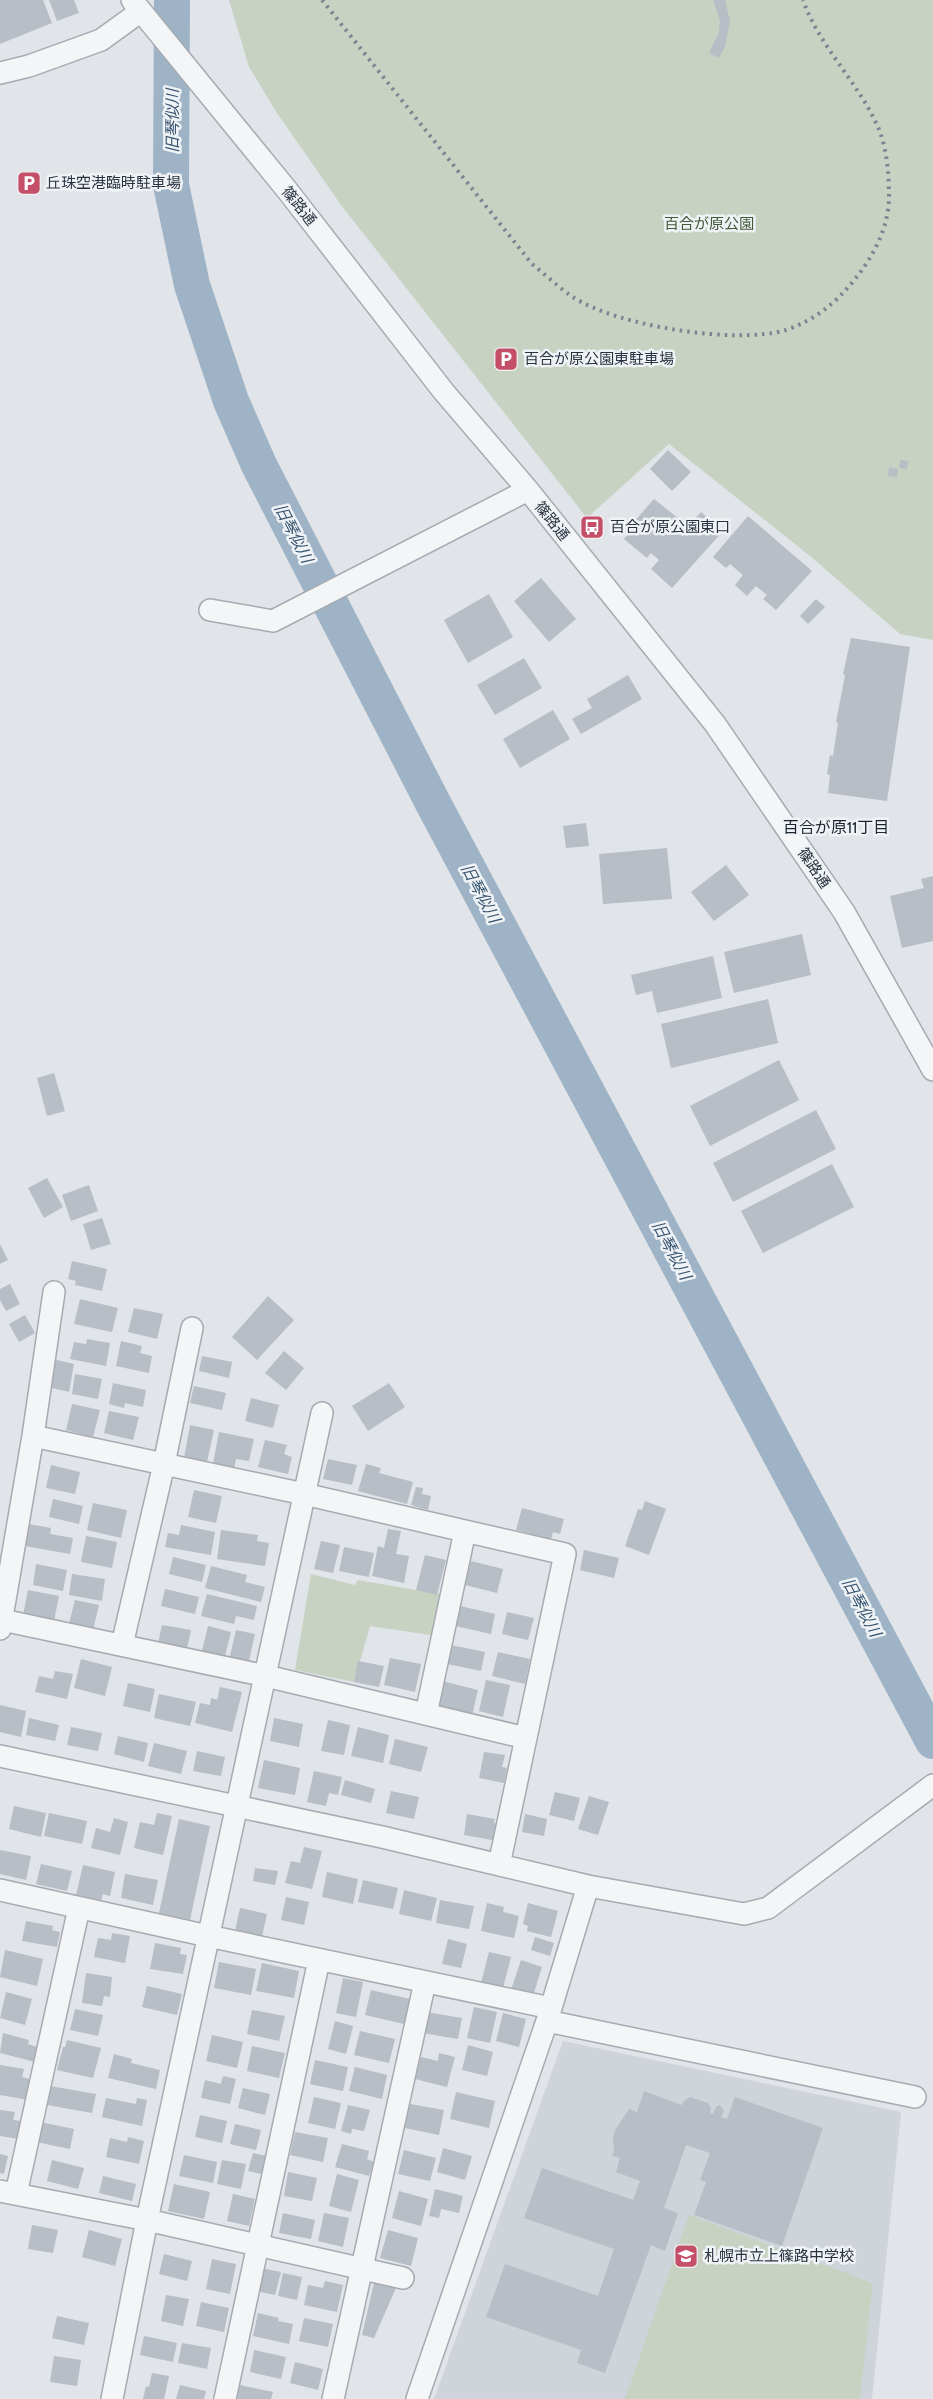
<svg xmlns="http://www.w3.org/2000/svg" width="933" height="2399" viewBox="0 0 933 2399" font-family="Cabin,'Noto Sans JP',sans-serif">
  <rect width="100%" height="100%" fill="#e1e4e8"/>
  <!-- built -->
  <path fill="#cfd3da" d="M563 2041 901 2112 872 2399H434Z"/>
  <!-- green -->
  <path fill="#c7d2c2" d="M229 0H933V640L900 634 810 556 669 444 587 518 341 205 277 113 249 67Z
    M311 1574 355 1585 358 1580 445 1595 437 1636 370 1626 354 1682 295 1670Z
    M689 2215 873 2283 860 2399H625Z"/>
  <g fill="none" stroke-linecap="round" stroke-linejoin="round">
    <!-- river -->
    <path stroke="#9eb4c6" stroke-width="36" d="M172 0 171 185 192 285 231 401 259 465 434 805 933 1741"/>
  </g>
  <!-- building -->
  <path fill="#b8bec5" d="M0 0H43L52 23 0 44Z
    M49 0H74L79 13 57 21Z
    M713 0H725L730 21 725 47 719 58 709 53 719 32 720 21Z
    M668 450 691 472 672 491 650 469Z
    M900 460 908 461 907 469 899 468Z
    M889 467 898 469 897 477 888 476Z
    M654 499 688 526 701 512 723 531 672 588 651 569 659 560 651 553 647 558 624 539 628 534 625 532Z
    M748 516 812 571 776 610 763 599 767 595 756 586 747 596 735 585 743 575 730 564 726 568 713 557Z
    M541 578 576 619 549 642 514 601Z
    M489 594 513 637 468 663 444 620Z
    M816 599 825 607 808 624 800 616Z
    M851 638 910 647 887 801 828 793 830 775 827 774 830 755 833 756 838 723 836 722 845 675 843 674Z
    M524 658 542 688 495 715 477 685Z
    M628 675 642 699 581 734 572 719 592 708 587 699Z
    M553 710 570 739 520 768 503 739Z
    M586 823 589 846 566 848 563 826Z
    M667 848 672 899 603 904 599 854Z
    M726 865 749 895 714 921 691 892Z
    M933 876V941L902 948 890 896 924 888 921 879Z
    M802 934 811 975 734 993 724 952Z
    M713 956 722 998 657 1013 652 991 636 995 631 975Z
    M768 999 778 1043 671 1068 661 1024Z
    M779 1060 799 1100 710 1146 690 1106Z
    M54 1073 65 1111 47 1116 37 1078Z
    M816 1110 836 1149 733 1202 713 1163Z
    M832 1164 854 1207 763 1253 741 1211Z
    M47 1178 63 1207 44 1218 28 1188Z
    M89 1185 98 1211 71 1221 62 1195Z
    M102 1218 111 1244 91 1250 83 1224Z
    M0 1244 8 1260 0 1264Z
    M72 1261 107 1269 102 1291 75 1285 76 1281 68 1279Z
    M10 1284 20 1304 6 1311 0 1300V1289Z
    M268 1296 294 1320 257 1360 232 1337Z
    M80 1299 118 1308 112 1332 74 1324Z
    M134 1308 163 1314 157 1339 128 1332Z
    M25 1315 35 1333 19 1342 9 1324Z
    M87 1339 110 1343 106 1366 70 1359 74 1342 86 1344Z
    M121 1341 142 1346 140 1353 152 1356 149 1373 116 1366Z
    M284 1351 304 1368 286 1390 265 1373Z
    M202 1356 232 1362 229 1378 199 1371Z
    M53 1359 74 1364 69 1392 48 1387Z
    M75 1374 102 1379 98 1399 72 1394Z
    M113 1383 146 1390 143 1407 125 1403 124 1408 109 1404Z
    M389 1383 405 1407 368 1431 352 1406Z
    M194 1386 226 1393 222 1410 190 1403Z
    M251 1398 279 1405 273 1428 245 1421Z
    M72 1404 100 1410 93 1437 66 1430Z
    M109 1411 139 1417 133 1440 104 1433Z
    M190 1425 214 1430 207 1462 184 1458Z
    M219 1432 254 1439 249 1461 236 1459 234 1469 213 1464Z
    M265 1440 287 1445 284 1454 292 1457 288 1474 258 1467Z
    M328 1459 357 1465 352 1485 323 1479Z
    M366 1464 381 1468 379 1473 413 1482 407 1504 358 1491Z
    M51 1465 80 1472 75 1494 46 1488Z
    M416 1487 423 1488 422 1494 431 1496 428 1510 411 1505Z
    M194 1490 222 1496 216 1523 188 1517Z
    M53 1499 83 1506 79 1524 49 1517Z
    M645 1501 666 1509 649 1555 625 1546 638 1509 642 1510Z
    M93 1503 127 1510 121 1538 87 1530Z
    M522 1508 564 1519 560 1534 553 1532 551 1539 516 1530Z
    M29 1524 51 1528 50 1534 73 1538 70 1554 25 1546Z
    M181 1525 215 1532 211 1555 165 1547 168 1533 179 1535Z
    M388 1529 401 1531 396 1554 409 1556 404 1583 372 1576 378 1546 384 1548Z
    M221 1530 258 1535 257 1541 269 1543 265 1566 217 1559Z
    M86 1536 117 1542 112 1568 81 1562Z
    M321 1541 340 1545 333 1573 314 1569Z
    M344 1547 374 1553 369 1577 339 1571Z
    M584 1550 619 1558 614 1578 580 1570Z
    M425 1555 446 1560 437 1595 416 1590Z
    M173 1557 206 1565 202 1582 169 1574Z
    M471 1561 503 1569 497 1593 465 1585Z
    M36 1564 67 1570 63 1591 33 1585Z
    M211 1566 247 1575 245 1582 265 1587 261 1602 205 1588Z
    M72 1574 105 1579 102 1601 69 1595Z
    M165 1589 199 1597 195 1614 161 1606Z
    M28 1590 59 1596 54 1621 23 1615Z
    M207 1594 257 1606 254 1620 236 1616 234 1624 201 1616Z
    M75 1600 99 1605 93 1630 69 1624Z
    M460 1606 495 1614 491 1634 455 1626Z
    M507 1612 534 1618 528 1640 502 1634Z
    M162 1625 191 1630 187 1649 158 1643Z
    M208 1626 231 1632 225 1656 202 1651Z
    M236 1630 255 1634 248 1665 229 1660Z
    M451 1645 485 1652 481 1671 447 1664Z
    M498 1652 530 1659 525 1684 492 1676Z
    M390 1658 421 1664 415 1692 384 1685Z
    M81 1659 112 1667 105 1696 74 1688Z
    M358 1661 384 1666 379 1687 354 1682Z
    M55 1671 73 1674 67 1699 35 1692 39 1676 53 1679Z
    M486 1680 510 1685 503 1717 479 1711Z
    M442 1681 478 1690 472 1716 436 1707Z
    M128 1683 155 1689 150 1712 123 1706Z
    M220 1687 242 1692 232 1732 195 1723 200 1703 210 1705 211 1698 217 1700Z
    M159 1694 196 1702 190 1726 154 1718Z
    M0 1705 26 1711 21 1737 0 1732Z
    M29 1718 59 1725 55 1741 26 1735Z
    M274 1718 303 1724 299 1747 270 1741Z
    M328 1720 350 1725 344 1755 321 1751Z
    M71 1727 102 1733 98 1751 67 1745Z
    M358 1727 389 1735 383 1763 351 1756Z
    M118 1736 148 1743 144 1762 114 1754Z
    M395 1739 428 1747 421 1772 389 1764Z
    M154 1743 187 1751 181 1774 148 1766Z
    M197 1751 225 1757 221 1776 193 1771Z
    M484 1752 505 1755 502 1767 507 1768 504 1783 479 1778Z
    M264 1760 300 1768 295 1795 258 1788Z
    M314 1771 342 1777 338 1795 329 1793 326 1806 307 1802Z
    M345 1780 375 1789 371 1803 341 1795Z
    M391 1791 419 1797 414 1819 386 1813Z
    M555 1792 580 1798 574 1821 549 1815Z
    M589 1796 609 1802 598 1835 578 1829Z
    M14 1806 46 1813 41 1837 9 1829Z
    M49 1813 87 1821 82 1844 44 1836Z
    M157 1813 172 1816 163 1855 134 1848 140 1822 154 1825Z
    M467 1814 495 1819 494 1823 500 1824 497 1841 464 1835Z
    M525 1814 547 1819 544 1836 522 1832Z
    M114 1818 128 1822 120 1855 91 1848 96 1828 110 1832Z
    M179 1819 210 1826 190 1920 159 1913Z
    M304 1847 322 1851 312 1889 285 1883 291 1861 300 1863Z
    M0 1850 31 1856 26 1880 0 1874Z
    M41 1864 72 1871 67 1891 36 1884Z
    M83 1865 115 1872 110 1896 103 1894 101 1900 76 1895Z
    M255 1868 278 1871 275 1885 253 1881Z
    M327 1872 358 1879 353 1904 322 1897Z
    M125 1874 158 1880 153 1905 121 1898Z
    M363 1880 398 1888 393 1909 358 1902Z
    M404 1890 437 1898 431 1921 399 1914Z
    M286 1897 309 1902 304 1925 281 1920Z
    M440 1900 474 1906 469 1929 436 1923Z
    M487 1903 504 1907 503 1912 519 1916 514 1938 481 1931Z
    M528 1903 558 1911 551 1937 527 1931 528 1926 523 1924Z
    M240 1908 267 1914 262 1937 235 1931Z
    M26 1921 53 1926 52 1930 60 1932 57 1947 22 1941Z
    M112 1933 130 1936 125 1963 94 1957 98 1938 111 1940Z
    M535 1937 554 1943 550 1956 531 1950Z
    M448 1939 467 1944 461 1968 442 1964Z
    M155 1943 181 1948 180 1954 187 1955 183 1974 150 1969Z
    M5 1950 43 1959 37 1986 0 1977Z
    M489 1952 511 1957 503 1988 481 1983Z
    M521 1960 542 1967 533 1996 511 1990Z
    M219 1962 256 1969 251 1995 214 1988Z
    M262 1963 299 1971 294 1998 256 1991Z
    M86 1973 112 1977 110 1997 104 1996 102 2006 82 2003Z
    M343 1978 363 1982 356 2017 336 2013Z
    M147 1986 182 1994 177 2015 142 2007Z
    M371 1990 410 1999 404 2024 365 2015Z
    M6 1992 32 1999 25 2025 0 2018Z
    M474 2007 497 2012 490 2043 467 2038Z
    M75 2009 103 2015 98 2036 70 2030Z
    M252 2010 285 2016 279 2041 247 2034Z
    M426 2012 462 2018 458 2039 422 2033Z
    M503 2013 526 2019 519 2047 496 2041Z
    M335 2021 353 2026 346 2054 328 2049Z
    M360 2031 395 2039 389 2063 354 2055Z
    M3 2033 29 2040 28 2044 38 2047 35 2062 0 2053Z
    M212 2035 243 2042 237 2068 206 2061Z
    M67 2040 101 2048 93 2078 57 2070 63 2047H65Z
    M468 2045 493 2052 487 2076 462 2070Z
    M252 2046 285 2053 279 2078 247 2071Z
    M439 2053 455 2057 447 2087 415 2079 421 2057 438 2061Z
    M114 2054 132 2059 131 2063 160 2070 156 2089 108 2078Z
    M315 2060 348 2067 343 2091 310 2084Z
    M0 2065 24 2069 22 2077 33 2080 28 2100 0 2095Z
    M355 2067 387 2075 382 2099 349 2091Z
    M223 2076 236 2079 230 2104 201 2098 205 2080 221 2084Z
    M50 2086 96 2094 92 2113 47 2105Z
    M243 2088 270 2094 265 2115 238 2108Z
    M644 2091 682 2105 684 2101 690 2097 708 2103 711 2108 710 2113 713 2114 716 2107 719 2105 724 2110 721 2117 727 2119 735 2097 823 2128 782 2246 694 2215 706 2182 700 2180 710 2153 686 2145 664 2208 678 2213 665 2251 651 2245 605 2373 577 2363 581 2350 486 2317 505 2264 598 2296 614 2249 524 2218 542 2168 633 2200 640 2181 616 2172 620 2158 612 2156 614 2151 613 2139 615 2130 629 2109 637 2112Z
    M456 2092 495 2101 489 2128 450 2119Z
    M314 2097 341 2103 335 2129 308 2123Z
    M106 2098 136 2104 137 2098 147 2100 142 2126 102 2117Z
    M410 2104 444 2110 439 2135 405 2128Z
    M348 2105 370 2110 364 2131 352 2129 351 2134 341 2131Z
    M0 2110 15 2112 13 2120 22 2121 19 2139 0 2136Z
    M200 2115 227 2121 222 2143 195 2137Z
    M40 2122 74 2129 70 2149 36 2142Z
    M235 2124 261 2130 256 2150 230 2144Z
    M295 2132 328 2138 323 2162 290 2155Z
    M128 2137 144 2141 139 2164 106 2157 110 2138 127 2142Z
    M342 2144 369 2151 367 2159 374 2162 369 2176 335 2167Z
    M443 2148 472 2156 465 2180 437 2172Z
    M404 2150 436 2158 430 2181 398 2174Z
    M253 2153 266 2156 261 2174 248 2171Z
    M0 2154 8 2156 4 2174 0 2173Z
    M184 2155 217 2162 213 2183 179 2176Z
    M52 2160 84 2168 78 2189 47 2181Z
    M222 2160 246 2164 241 2189 217 2184Z
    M288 2172 317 2178 312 2201 284 2196Z
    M337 2174 359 2180 351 2212 329 2206Z
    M103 2176 136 2184 132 2201 99 2193Z
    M174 2184 210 2192 204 2219 168 2211Z
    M435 2189 463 2196 459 2213 441 2209 439 2218 429 2216Z
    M399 2191 428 2199 421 2226 392 2218Z
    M233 2194 255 2199 249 2226 227 2221Z
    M283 2213 315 2220 311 2239 279 2233Z
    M324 2213 349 2218 343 2247 318 2241Z
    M32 2225 58 2230 53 2253 28 2249Z
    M89 2230 122 2239 115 2266 82 2257Z
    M388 2230 418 2238 411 2266 380 2258Z
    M164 2254 192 2261 187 2281 159 2274Z
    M212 2259 236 2264 230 2294 206 2289Z
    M261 2268 281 2272 275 2295 256 2291Z
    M283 2273 302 2277 297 2300 278 2296Z
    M325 2281 343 2285 337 2312 304 2305 308 2285 323 2288Z
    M374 2283 396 2288 374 2338 362 2335Z
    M166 2295 189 2299 183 2326 161 2321Z
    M201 2302 229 2308 224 2332 196 2326Z
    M258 2313 279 2318 278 2321 293 2324 289 2344 253 2336Z
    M57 2316 89 2323 84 2345 52 2338Z
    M304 2318 333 2324 328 2347 299 2341Z
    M144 2336 177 2343 173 2362 140 2355Z
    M182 2343 211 2348 207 2369 178 2363Z
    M254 2350 286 2357 281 2379 250 2372Z
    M54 2356 81 2360 77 2386 50 2382Z
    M295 2362 323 2369 318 2390 290 2383Z
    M152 2373 169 2376 164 2399H143L146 2386 149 2387Z
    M180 2385 206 2391 204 2399H176Z
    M240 2385 273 2392 271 2399H237Z"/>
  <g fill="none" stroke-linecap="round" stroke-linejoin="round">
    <!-- minor casing -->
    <g stroke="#a6abb2" stroke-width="24">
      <path id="minor" d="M132 0 287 190 444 392 528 490 715 724 844 912 933 1070
        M0 73 29 66 101 40 141 11
        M210 610 273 621 528 490
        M33 1436 304 1494 565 1554 499 1865
        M2 1620 266 1676 526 1738
        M0 1629 33 1436 54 1292
        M122 1645 164 1464 192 1328
        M426 1714 465 1531
        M0 1756 382 1837 588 1886 744 1914 768 1908 933 1785
        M0 1890 208 1936 551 2008
        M547 2021 915 2097
        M0 2191 147 2220 403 2278
        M16 2194 79 1908
        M112 2399 147 2220 322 1413
        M225 2399 319 1960
        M333 2399 425 1982
        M417 2399 547 2021 588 1886"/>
    </g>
    <!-- minor -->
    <use href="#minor" stroke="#f3f5f7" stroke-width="21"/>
    <!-- rail -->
    <path stroke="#7b8591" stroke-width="4" stroke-dasharray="2.5 5" stroke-linecap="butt" d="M322 0 532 264C546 275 559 288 573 297 616 326 737 345 786 330 815 320 836 303 855 279 873 257 889 227 889 197 889 174 887 148 878 127 858 82 819 46 803 0"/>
  </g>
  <!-- icons -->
  <defs>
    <g id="parking-square" transform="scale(1.25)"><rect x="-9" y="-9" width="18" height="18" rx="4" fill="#c54e68" stroke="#f0f3f6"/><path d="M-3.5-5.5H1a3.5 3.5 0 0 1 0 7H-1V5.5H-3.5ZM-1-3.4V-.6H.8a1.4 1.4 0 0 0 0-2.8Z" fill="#fff"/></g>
    <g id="bus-square" transform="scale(1.25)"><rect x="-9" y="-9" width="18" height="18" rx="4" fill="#c54e68" stroke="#f0f3f6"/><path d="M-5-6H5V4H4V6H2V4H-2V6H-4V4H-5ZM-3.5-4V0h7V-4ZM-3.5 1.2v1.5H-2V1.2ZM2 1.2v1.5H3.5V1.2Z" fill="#fff"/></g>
    <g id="school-square" transform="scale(1.25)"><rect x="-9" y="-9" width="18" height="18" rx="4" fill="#c54e68" stroke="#f0f3f6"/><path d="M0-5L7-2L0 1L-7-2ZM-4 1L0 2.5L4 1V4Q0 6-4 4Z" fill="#fff"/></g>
  </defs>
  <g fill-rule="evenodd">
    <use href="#parking-square" x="29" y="183"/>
    <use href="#parking-square" x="506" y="359"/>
    <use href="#bus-square" x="592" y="527"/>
    <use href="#school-square" x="686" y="2256"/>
  </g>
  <g text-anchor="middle" stroke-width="5" stroke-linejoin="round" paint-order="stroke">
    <!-- poi labels -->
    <g font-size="15" fill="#2a333f" stroke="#f0f3f6" text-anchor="start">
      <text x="46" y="188">丘珠空港臨時駐車場</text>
      <text x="524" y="364">百合が原公園東駐車場</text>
      <text x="610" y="532">百合が原公園東口</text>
      <text x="704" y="2261">札幌市立上篠路中学校</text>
    </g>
    <!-- street labels -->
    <g font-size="15" fill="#2a333f" stroke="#f0f3f6">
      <text transform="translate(299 206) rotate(51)" y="5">篠路通</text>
      <text transform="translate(552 521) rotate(51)" y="5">篠路通</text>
      <text transform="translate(814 868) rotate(56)" y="5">篠路通</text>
    </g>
    <!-- park labels -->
    <g font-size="15" fill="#415a38" stroke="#f0f3f6">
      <text x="709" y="229">百合が原公園</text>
    </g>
    <!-- water labels -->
    <g font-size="16" font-style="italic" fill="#375470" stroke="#f0f3f6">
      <text transform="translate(172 121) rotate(-90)" y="6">旧琴似川</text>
      <text transform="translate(294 533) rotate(63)" y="6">旧琴似川</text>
      <text transform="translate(481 893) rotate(62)" y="6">旧琴似川</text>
      <text transform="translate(672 1250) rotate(62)" y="6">旧琴似川</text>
      <text transform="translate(862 1607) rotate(62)" y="6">旧琴似川</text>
    </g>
    <!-- neighbourhood labels -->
    <g font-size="16" fill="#1c2430" stroke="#f0f3f6">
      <text x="836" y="833">百合が原11丁目</text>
    </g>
  </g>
</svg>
